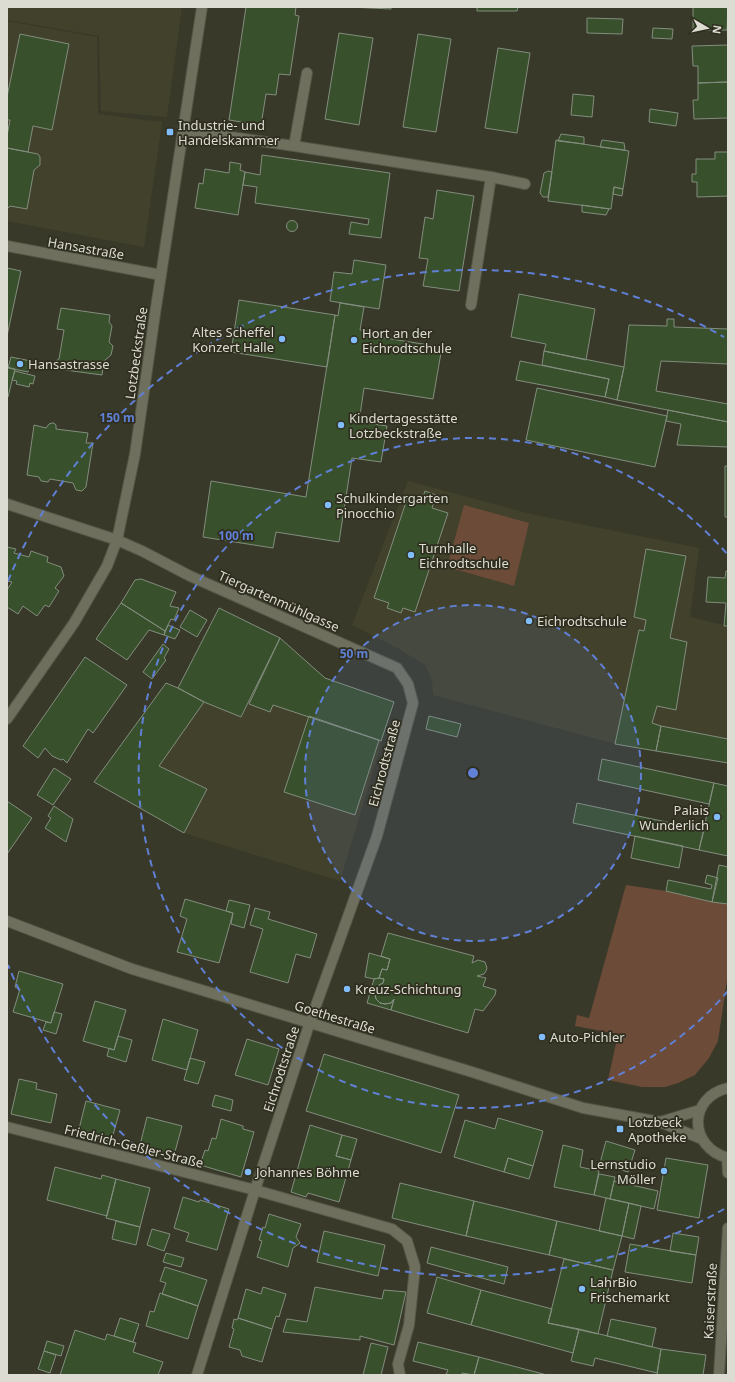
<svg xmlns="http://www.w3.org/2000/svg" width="735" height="1382" viewBox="0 0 735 1382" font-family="'Noto Sans',sans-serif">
  <rect width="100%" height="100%" fill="#393929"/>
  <!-- built -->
  <path fill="#42412b" d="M7 7H182L167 117 101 111 99 36 7 20Z
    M7 21 97 37 98 114 162 122 144 247 7 221Z
    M408 481 531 514 699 548 690 617 728 626V763L615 744 433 695 432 680 425 665 399 649 352 625Z
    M219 608 280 638 325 678 394 702 340 881 184 833 94 782 166 683 178 688Z"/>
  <!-- green -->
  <path fill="#6c4b39" d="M464 505 529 523 514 586 447 567Z
    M626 885 666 891 728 904V973L718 1041 709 1058 695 1075 678 1083 665 1087H642L608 1080 618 1034 575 1026 577 1015 589 1018Z"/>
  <!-- building -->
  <path fill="#39502d" stroke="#828d7d" d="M246 7H296L295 15 299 16 290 75 279 74 276 95 266 94 261 125 229 120Z
    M350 7H391V9Z
    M477 7H518L517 11H477Z
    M693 7H728L727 30H693Z
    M587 18 623 19 622 34 587 33Z
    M653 28 673 29 672 39 652 38Z
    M339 33 373 38 359 125 325 119Z
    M20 34 69 44 52 130 33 126 28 152 7 148V136L10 120H7V97Z
    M418 34 451 39 436 132 403 127Z
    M728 45V82L698 83V66H693L692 46Z
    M498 48 530 53 517 133 485 128Z
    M728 82V118L694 119 693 100H698V83Z
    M573 94 594 96 592 117 571 115Z
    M650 109 678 113 676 126 649 122Z
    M561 134 584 137V144L558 141Z
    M556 140 629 151 623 189 614 187 611 209 548 201Z
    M602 140 624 143 625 150 600 147Z
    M7 148 38 154 40 157V165L34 170 27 209 10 206 7 209Z
    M715 152H728V196L697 197V182H692V174H696V159H715Z
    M262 155 390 173 381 238 349 234 351 222 368 225 369 219 255 203 257 187 243 185 245 172 260 175Z
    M230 162 241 164 240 170 245 172 238 215 195 208 199 183 203 184 205 169 229 173Z
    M548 171 552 172 548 197H543L540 193 544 173Z
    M614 187 623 189 622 196 613 194Z
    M437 190 474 196 459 291 423 286 428 259 419 258 425 217 433 219Z
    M582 205 609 209 606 215 582 212Z
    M286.5 226a5.5 5.5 0 1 1 11 0a5.5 5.5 0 1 1-11 0Z
    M354 260 386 265 379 309 330 301 334 272 352 274Z
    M7 268 21 271 7 336Z
    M519 294 595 309 586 360 544 351 546 344 511 337Z
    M239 300 335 315 327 367 231 352Z
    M340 303 364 307 360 330 373 332 372 336 442 347 433 399 364 388 359 422 387 426 381 462 352 458 339 542 276 532 273 548 203 537 211 481 306 497 335 315 338 316Z
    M61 308 110 315 109 322 112 326 109 342 113 346 111 355 104 361 102 375 58 369 55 366 56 361 59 359 64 330 57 329Z
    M667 319H674V327L728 329V364L661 361 656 391 728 404V422L617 400 624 367 629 325 667 326Z
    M544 351 624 367 617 400 605 397 609 379 542 365Z
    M11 357 31 361 28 372 8 368Z
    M520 361 609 379 605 397 516 380Z
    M7 367 15 369 8 397H7Z
    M15 371 35 376 33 384 30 383 29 387 16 384 17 381 12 380Z
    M537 388 667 416 655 467 526 440Z
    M668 410 728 422V447L677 445 681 424 666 421Z
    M52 423H54L56 425V429L88 433 86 443H93L86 487 82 491 76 490 73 483 50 479 48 482 41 481 39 477 27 475 34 425 46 428 49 424Z
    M725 466H728V517H725Z
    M425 491 436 495 432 508 448 513 415 612 403 608 401 613 387 608 389 603 374 598 407 499 421 503Z
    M7 547 16 549 14 553 29 557 31 551 48 557 47 562 61 567 64 576 55 588 59 591 49 607 45 605 37 616 23 606 18 614 7 607V590L12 582 7 581Z
    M646 549 686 556 670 638 687 642 676 710 657 706 652 723 661 726 656 751 615 744 639 630 644 631 646 620 634 617Z
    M726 571H728V626H724L726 603 706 602 708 577 725 578Z
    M141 579 176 592 170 606 179 608 174 620 171 619 165 631 121 603 135 580Z
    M121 603 165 631 164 635 149 630 127 660 96 639Z
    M219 608 280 638 241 717 204 702 178 688Z
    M190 610 207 620 197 637 180 627Z
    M168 625 180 630 175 639 164 635Z
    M280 638 325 678 394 702 381 741 273 705 270 712 249 704Z
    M163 644 169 649 164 658 166 660 152 679 143 672Z
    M85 657 127 685 93 733 88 729 67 763 63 759 61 760 52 756 45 748 38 758 23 746Z
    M166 683 178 688 204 702 159 766 207 789 184 833 94 782Z
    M309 716 379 740 355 815 284 792Z
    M429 716 461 724 457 737 426 729Z
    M661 726 728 739V763L656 751Z
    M602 759 714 783 709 804 598 780Z
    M54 768 71 779 53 805 37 795Z
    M714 783 728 786V856L699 850Z
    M7 801 32 818 7 854Z
    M577 803 704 830 699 850 573 823Z
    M54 806 73 819 66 842 45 828 51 818 48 816Z
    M635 836 683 846 679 868 631 858Z
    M719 865 728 867V904L712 902Z
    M707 875 718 878 712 902 666 891 668 880 711 889 712 885 705 883Z
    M185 899 233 913 219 963 177 952 187 919 180 916Z
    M229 900 250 905 244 928 231 924 233 913 226 911Z
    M255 908 270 912 268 919 317 934 310 958 296 954 288 983 250 972 263 929 250 925Z
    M388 933 474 956 472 963 478 960 485 962 487 968 486 971 484 974 477 976 486 978 483 986 496 990 495 995 483 1011 475 1009 468 1033 391 1010 394 999 391 1003 385 1004 380 1003 376 999 375 995 376 989 379 985 383 983 384 979 379 978 382 969 387 970 390 959 381 956Z
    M369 953 390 959 387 970 382 969 379 978 374 979 365 977Z
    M19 971 63 984 51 1023 13 1012 20 989 15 987Z
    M379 978 384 979 383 983 379 985 376 989 375 995 376 999 380 1003 385 1004 391 1003 394 999 391 1010 367 1003 374 979Z
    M95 1001 126 1010 114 1050 83 1041Z
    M54 1012 62 1014 56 1034 43 1030 46 1022 51 1023Z
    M163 1019 198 1030 187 1070 152 1060Z
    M118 1036 132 1040 126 1062 107 1056 109 1048 114 1050Z
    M247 1039 279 1049 268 1085 235 1075Z
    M324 1054 459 1095 441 1153 306 1111Z
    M190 1058 205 1062 198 1084 184 1080Z
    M19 1079 37 1083 36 1089 57 1094 51 1123 11 1114Z
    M215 1095 233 1100 231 1111 212 1106Z
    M86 1101 120 1110 111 1142 78 1133Z
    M147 1117 182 1126 173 1159 139 1149Z
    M498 1118 543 1131 533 1166 508 1158 504 1172 454 1157 465 1120 495 1129Z
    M221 1119 243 1126V1129L254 1132 241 1177 200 1165 205 1150 208 1151 212 1138 216 1139Z
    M310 1125 342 1135 336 1156 351 1160 339 1202 308 1193 306 1197 291 1192Z
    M342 1135 357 1139 351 1160 336 1156Z
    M606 1141 635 1150 628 1172 600 1163Z
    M563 1145 583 1150 580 1167 599 1171 594 1195 554 1187Z
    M508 1158 533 1166 529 1179 504 1172Z
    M666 1158 708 1165 699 1218 657 1210Z
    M55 1167 101 1179 102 1175 116 1179 107 1216 47 1200Z
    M599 1174 615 1177 610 1199 594 1195Z
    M116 1179 150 1188 140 1227 106 1218Z
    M614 1181 658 1191 654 1209 610 1199Z
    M400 1183 474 1201 466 1236 392 1218Z
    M183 1197 199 1202 200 1200 229 1209 217 1250 186 1241 189 1233 174 1228Z
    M606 1198 629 1203 622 1236 599 1231Z
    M474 1201 557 1221 549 1255 466 1236Z
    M629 1203 641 1206 634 1239 622 1236Z
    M269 1214 301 1224 296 1237 300 1243 293 1248 288 1267 257 1257 262 1241 259 1240 263 1227 265 1228Z
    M116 1221 140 1227 136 1245 112 1239Z
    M557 1221 622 1236 613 1270 549 1255Z
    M152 1229 170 1234 164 1251 147 1245Z
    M324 1231 385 1245 378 1276 317 1262Z
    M673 1233 699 1237 696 1255 670 1251Z
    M630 1244 696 1255 692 1283 625 1272Z
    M431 1247 508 1267 504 1284 427 1263Z
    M166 1253 184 1258 181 1267 163 1262Z
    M564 1259 613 1270 598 1334 548 1323Z
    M165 1267 207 1280 198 1306 162 1294 166 1283 160 1281Z
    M437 1277 481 1290 471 1325 427 1313Z
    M263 1287 286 1294 279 1317 276 1316 272 1329 238 1318 246 1289 261 1294Z
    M315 1287 382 1299 384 1290 406 1292 394 1345 360 1336V1340L283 1332 287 1319 307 1322Z
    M481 1290 552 1309 548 1323 579 1329 573 1353 471 1325Z
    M160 1293 198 1306 188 1339 146 1326 150 1311 154 1312Z
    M120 1318 139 1324 133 1342 114 1336Z
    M238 1318 272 1329 262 1362 242 1356 240 1350 229 1347 234 1329 232 1328 234 1319 237 1320Z
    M611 1319 656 1328 652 1347 607 1336Z
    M579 1329 661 1349 657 1373 595 1358 593 1366 571 1361Z
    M75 1330 105 1340 107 1334 136 1343 133 1352 163 1362 158 1375H60Z
    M47 1341 64 1346 61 1356 44 1351Z
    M418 1342 479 1357 474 1375 462 1373V1375H450L446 1374 448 1370 413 1361Z
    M371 1343 388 1347 381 1375H363Z
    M661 1349 706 1355 703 1375H657Z
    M44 1351 56 1355 50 1373 38 1369Z
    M479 1357 547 1375H474Z"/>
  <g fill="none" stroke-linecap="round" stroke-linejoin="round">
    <!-- service casing -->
    <g stroke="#555547" stroke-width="12">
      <path id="service" d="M183 130 294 146 491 177 525 184
        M294 146 307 73
        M471 305 491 177
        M255 1190 392 1229 407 1241 415 1267 409 1325 398 1364 400 1375"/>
    </g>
    <!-- minor casing -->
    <g stroke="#555547" stroke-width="12">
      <path id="minor" d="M7 246 161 275
        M7 504 117 540 142 551 190 576 397 668 408 684 413 703 377 836 310 1022 255 1190 197 1375
        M7 1127 255 1190
        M727 1158 728 1173
        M719 1375 728 1228"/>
    </g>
    <!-- tertiary casing -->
    <g stroke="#555547" stroke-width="12">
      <path id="tertiary" d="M7 719 74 623 107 566 117 540 135 454 155 314 202 7
        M7 921 132 969 472 1072 583 1108 660 1122 702 1139
        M728 1088C688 1097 688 1147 728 1158
        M660 1122 700 1110"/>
    </g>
    <!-- service -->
    <use href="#service" stroke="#6f6f5e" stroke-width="10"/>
    <!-- minor -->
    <use href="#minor" stroke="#6f6f5e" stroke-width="10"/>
    <!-- tertiary -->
    <use href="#tertiary" stroke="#6f6f5e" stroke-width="10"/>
  </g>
  <!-- distance rings -->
  <circle cx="473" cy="773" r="168" fill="#6080d6" fill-opacity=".12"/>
  <g fill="none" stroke="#6080d6" stroke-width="2" stroke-dasharray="7 5">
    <circle cx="473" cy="773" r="168"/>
    <path d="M728 991A335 335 0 1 1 728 555"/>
    <path d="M724 1209A503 503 0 0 1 8 965M8 581A503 503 0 0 1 724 337"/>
  </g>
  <!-- markers -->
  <g fill="#80bdfa" stroke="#2f2e1f" stroke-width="1.5">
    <rect x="166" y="128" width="8" height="8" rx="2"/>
    <circle cx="282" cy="339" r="4"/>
    <circle cx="354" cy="340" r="4"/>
    <circle cx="20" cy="364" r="4"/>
    <circle cx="341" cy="425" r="4"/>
    <circle cx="328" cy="505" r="4"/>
    <circle cx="411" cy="555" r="4"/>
    <circle cx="529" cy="621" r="4"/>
    <circle cx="717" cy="817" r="4"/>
    <circle cx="347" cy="989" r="4"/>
    <circle cx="542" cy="1037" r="4"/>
    <rect x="616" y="1125" width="8" height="8" rx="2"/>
    <circle cx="664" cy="1171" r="4"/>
    <circle cx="248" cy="1172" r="4"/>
    <circle cx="582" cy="1289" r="4"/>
  </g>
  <g text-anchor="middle" stroke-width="3.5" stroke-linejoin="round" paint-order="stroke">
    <!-- poi labels -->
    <g font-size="13" fill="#dcdcd2" stroke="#2f2e1f" text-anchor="start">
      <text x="178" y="130">Industrie- und<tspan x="178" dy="15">Handelskammer</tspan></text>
      <text x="274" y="337" text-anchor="end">Altes Scheffel<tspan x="274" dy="15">Konzert Halle</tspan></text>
      <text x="362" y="338">Hort an der<tspan x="362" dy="15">Eichrodtschule</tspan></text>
      <text x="28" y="369">Hansastrasse</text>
      <text x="349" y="423">Kindertagesstätte<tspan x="349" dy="15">Lotzbeckstraße</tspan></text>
      <text x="336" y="503">Schulkindergarten<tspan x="336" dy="15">Pinocchio</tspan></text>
      <text x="419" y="553">Turnhalle<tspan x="419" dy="15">Eichrodtschule</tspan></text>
      <text x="537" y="626">Eichrodtschule</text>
      <text x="709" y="815" text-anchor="end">Palais<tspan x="709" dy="15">Wunderlich</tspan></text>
      <text x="355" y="994">Kreuz-Schichtung</text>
      <text x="550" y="1042">Auto-Pichler</text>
      <text x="628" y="1127">Lotzbeck<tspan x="628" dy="15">Apotheke</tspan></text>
      <text x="656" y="1169" text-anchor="end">Lernstudio<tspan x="656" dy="15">Möller</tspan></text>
      <text x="256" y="1177">Johannes Böhme</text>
      <text x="590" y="1287">LahrBio<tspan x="590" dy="15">Frischemarkt</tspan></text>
    </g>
    <!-- street labels -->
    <g font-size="13" fill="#dcdcd2" stroke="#2f2e1f">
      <text transform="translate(86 248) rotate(10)" y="5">Hansastraße</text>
      <text transform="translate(136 353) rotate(-82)" y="5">Lotzbeckstraße</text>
      <text transform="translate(279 601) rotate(24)" y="5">Tiergartenmühlgasse</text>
      <text transform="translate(384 763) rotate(-75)" y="5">Eichrodtstraße</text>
      <text transform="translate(335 1017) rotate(17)" y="5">Goethestraße</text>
      <text transform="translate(281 1069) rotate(-72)" y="5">Eichrodtstraße</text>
      <text transform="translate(134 1146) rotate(14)" y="5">Friedrich-Geßler-Straße</text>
      <text transform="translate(710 1301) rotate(-87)" y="5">Kaiserstraße</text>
    </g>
  </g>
  <circle cx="473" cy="773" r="6" fill="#6080d6" stroke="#2f2e1f" stroke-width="2"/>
  <g font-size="12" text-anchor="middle" font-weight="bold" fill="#6080d6" stroke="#2f2e1f" stroke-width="3.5" stroke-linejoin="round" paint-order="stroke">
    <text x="117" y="422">150 m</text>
    <text x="236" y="540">100 m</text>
    <text x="354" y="658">50 m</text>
  </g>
  <!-- border -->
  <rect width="735" height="1382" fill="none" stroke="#dcdcd2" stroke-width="16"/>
  <!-- north arrow -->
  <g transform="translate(707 28) rotate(99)" stroke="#2f2e1f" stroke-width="3" paint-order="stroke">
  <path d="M0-3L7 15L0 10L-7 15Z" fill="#dcdcd2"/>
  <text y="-6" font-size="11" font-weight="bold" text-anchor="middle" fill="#dcdcd2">N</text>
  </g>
</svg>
